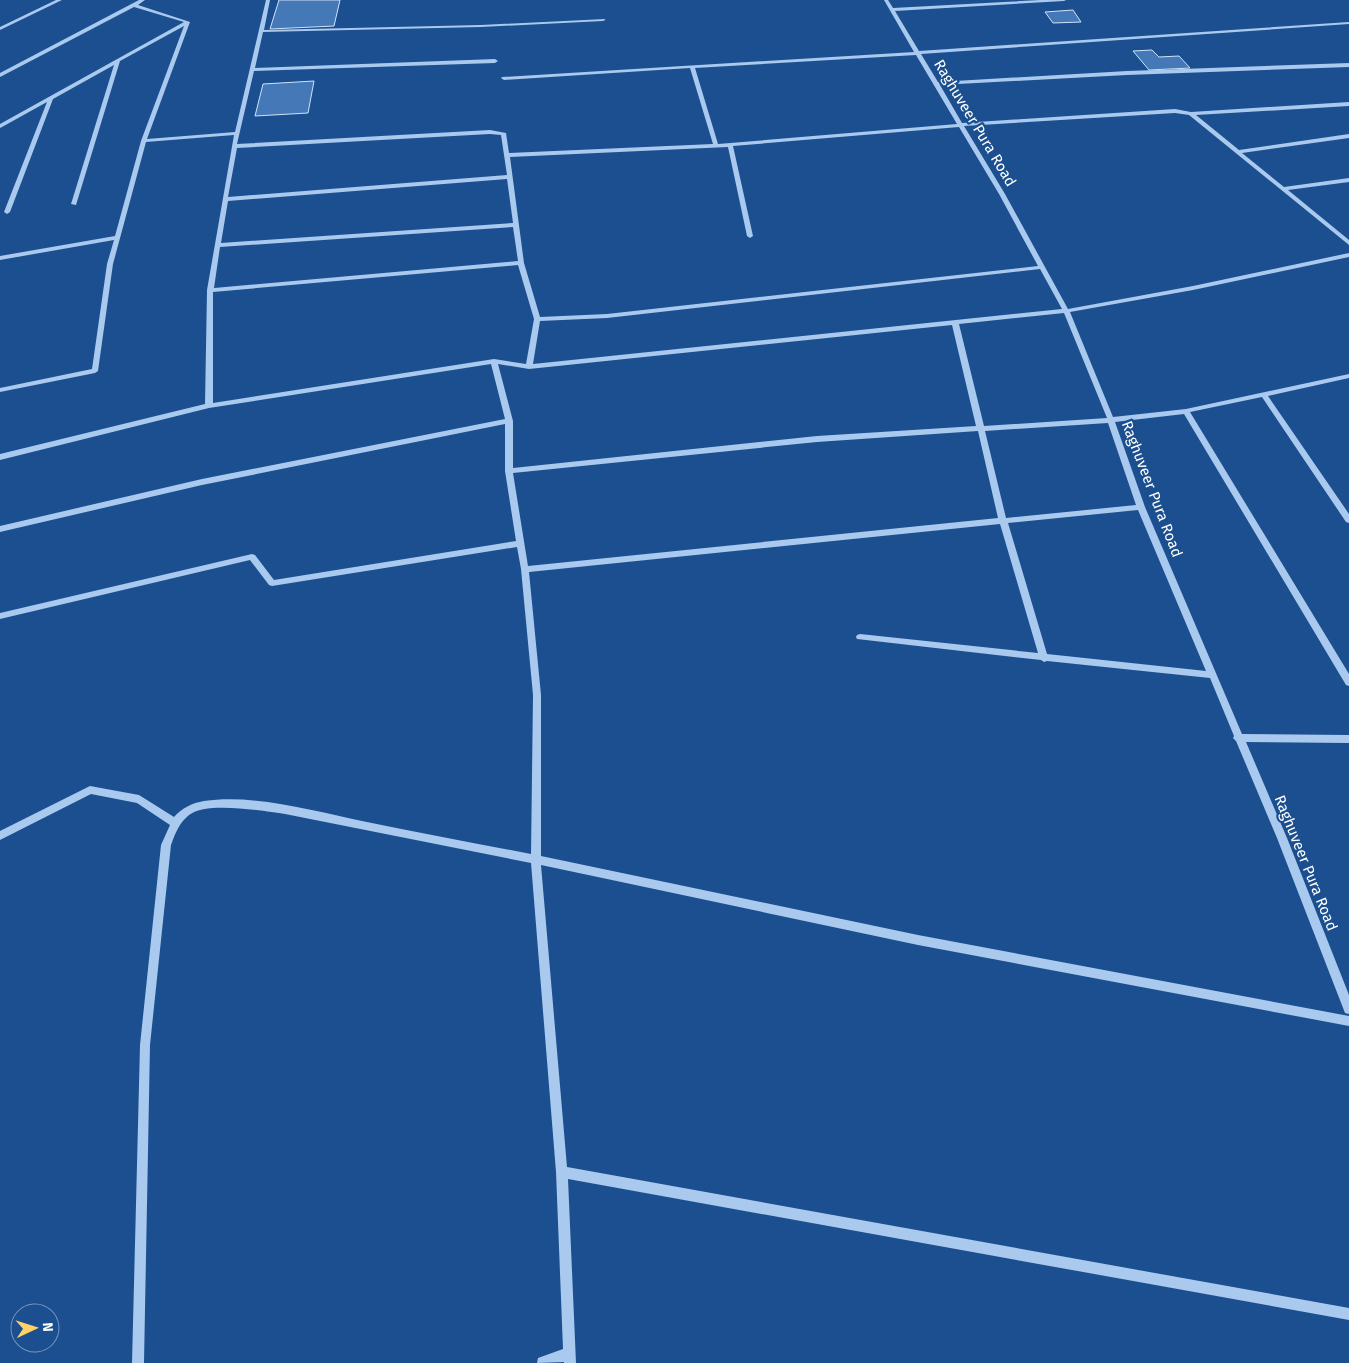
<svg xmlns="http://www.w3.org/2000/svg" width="1349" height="1363" viewBox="0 0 1349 1363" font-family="'Fira Sans',sans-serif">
  <rect width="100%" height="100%" fill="#1b4f8f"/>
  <!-- building -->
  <path fill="#4478b7" stroke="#cfe3fa" d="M279 0H340L334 26 270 29Z
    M1073 10 1081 22 1053 23 1045 12Z
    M1152 50 1159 57 1179 56 1190 68 1149 70 1133 51Z
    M314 81 308 113 255 116 263 84Z"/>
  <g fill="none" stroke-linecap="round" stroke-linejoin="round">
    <!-- minor -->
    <path fill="#a9c9ee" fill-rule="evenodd" d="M56 0H62L0 30V27Z
      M139 0H145L138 5 190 22 147 139 235 132 266 0H270L264 30 481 25 605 19V20L603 21 481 27 263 32 255 68 495 59 498 61 495 63 254 71 237 144 490 130 506 133 509 153 713 144 690 68 504 80 501 78 502 77 914 52 884 0H888L893 8 1040 0H1066L1064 1 895 11 919 51 1349 22V24L921 54 938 82 1127 71 1349 63V67L1127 75 940 85 962 123 1175 109 1191 112 1349 102V106L1196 115 1239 150 1349 134V138L1242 153 1284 187 1349 178V182L1288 190 1349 240V245L1189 115 1175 113 964 126 1005 194 1068 309 1193 286 1349 253V257L1193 290 1070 312 1113 417 1186 409 1349 374V378L1268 396 1349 514V523L1346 522 1262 397 1190 412 1349 674V686L1346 685 1184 414 1115 422 1145 507 1242 734 1349 735V743L1246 742 1287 838 1349 995V1014L1345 1013 1277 838 1236 741 1233 738 1234 736 1210 678 1047 661 1044 662 1041 660 857 639 856 637 857 635 860 634 1038 653 1000 524 529 572 541 695V856L918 935 1349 1016V1026L918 945 541 865 567 1167 1349 1308V1320L568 1179 576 1363H564V1362L537 1363 538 1358 563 1349 556 1172 531 863 285 814C263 811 207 801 189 815 179 823 175 834 171 845L150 1045 144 1363H132L140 1045 161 845 170 825 137 803 91 794 0 840V831L90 786 139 795 174 817C182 808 192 803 204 801 255 794 313 811 362 821 418 833 475 843 531 854L533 695 521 569 517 547 272 586 269 585 250 560 0 619V613L252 554 255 555 274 580 516 541 505 471V424L202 485 0 532V526L202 479 505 419 491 364 209 408 0 460V454L205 404 207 290 234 135 146 142 113 264 98 371 95 373 0 392V388L92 369 107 264 114 240 0 260V256L115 236 141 141 184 26 120 61 76 205 71 204 114 65 53 99 10 212 7 214 4 212 47 102 2 127 0 128V124L184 22 134 7 2 76 0 77V73ZM916 55 957 124 718 144 695 68ZM959 127 999 194 1038 266 607 314 540 317 524 263 510 157 728 147 747 236 750 238 753 236 733 146ZM490 134 501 135 507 175 228 197 237 148ZM507 179 513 223 221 243 228 201ZM513 227 518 261 214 288 220 247ZM518 265 534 319 526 364 494 359 213 403V292ZM1040 269 1062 309 533 364 540 321 607 318ZM1064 313 1107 418 984 426 959 324ZM952 325 976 426 817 436 513 468V421L498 364 529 369ZM1108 423 1136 505 1006 518 985 431ZM978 431 998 518 528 566 513 473 817 442ZM1138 510 1206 671 1047 654 1008 523Z"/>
  </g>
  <g text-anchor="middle" stroke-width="4.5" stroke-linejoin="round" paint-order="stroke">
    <!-- street labels -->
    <g font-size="15" fill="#fff" stroke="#1b4f8f">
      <text transform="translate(975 123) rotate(59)" y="5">Raghuveer Pura Road</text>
      <text transform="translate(1152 489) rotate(69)" y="5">Raghuveer Pura Road</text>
      <text transform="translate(1306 863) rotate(68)" y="5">Raghuveer Pura Road</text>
    </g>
  </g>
  <!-- north arrow -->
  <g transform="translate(35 1328) rotate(86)"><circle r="24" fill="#1b4f8f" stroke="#7695bc"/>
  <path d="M0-4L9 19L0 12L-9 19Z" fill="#ffd166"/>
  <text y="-8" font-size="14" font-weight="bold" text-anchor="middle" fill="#ffffff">N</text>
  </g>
</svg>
